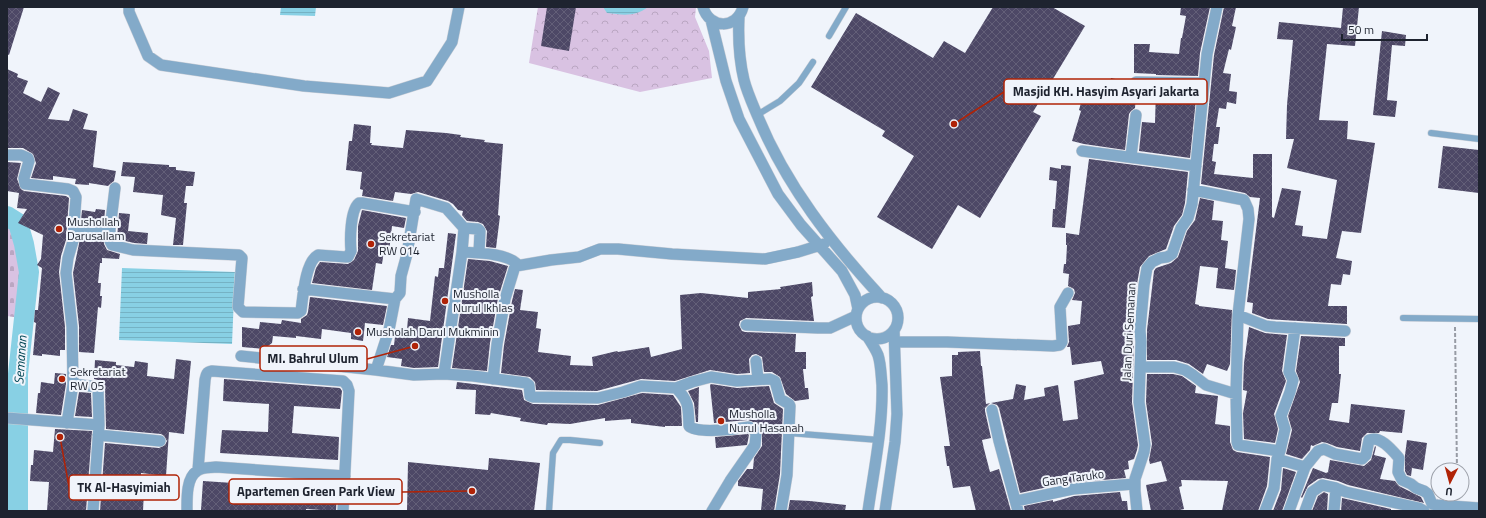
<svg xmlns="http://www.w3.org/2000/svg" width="1486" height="518" viewBox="0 0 1486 518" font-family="'Titillium Web',sans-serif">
  <defs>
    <pattern id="cemetery-stones" width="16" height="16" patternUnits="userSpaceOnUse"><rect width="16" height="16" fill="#d9c2e2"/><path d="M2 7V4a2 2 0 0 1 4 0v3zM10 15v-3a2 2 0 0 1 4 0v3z" fill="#baa6c2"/></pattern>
    <pattern id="park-crowns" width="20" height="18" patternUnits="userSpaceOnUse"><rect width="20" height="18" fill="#d9c2e2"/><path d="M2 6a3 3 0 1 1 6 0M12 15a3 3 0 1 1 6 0" fill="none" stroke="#baa6c2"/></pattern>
    <pattern id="water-rules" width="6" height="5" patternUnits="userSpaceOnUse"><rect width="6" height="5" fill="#88d0e4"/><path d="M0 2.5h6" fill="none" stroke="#75b2c4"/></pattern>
    <pattern id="building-cross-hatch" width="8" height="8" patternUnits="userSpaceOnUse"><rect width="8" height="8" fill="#4d4866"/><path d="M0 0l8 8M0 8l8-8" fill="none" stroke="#635f78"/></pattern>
  </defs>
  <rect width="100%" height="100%" fill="#f0f4fb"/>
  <!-- cemetery -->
  <path fill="url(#cemetery-stones)" d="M7 225 20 246 24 265 20 318 7 316Z"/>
  <!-- park -->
  <path fill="url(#park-crowns)" d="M538 7H696L695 17 709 51 712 78 640 92 529 63Z"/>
  <!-- water -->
  <path fill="url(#water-rules)" d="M281 7H316L315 16 280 15Z
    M603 7H648C635 17 623 15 607 13Z
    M122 268 235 272 232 344 119 340Z"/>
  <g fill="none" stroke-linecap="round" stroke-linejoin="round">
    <!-- river -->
    <path stroke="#88d0e4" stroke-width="20" d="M7 216 18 223 24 244 29 272 18 374V511"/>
  </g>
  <!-- building -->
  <path fill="url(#building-cross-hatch)" d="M7 7H24L9 55 7 54Z
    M547 7H576L569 51 541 46Z
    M993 7H1052L1085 26 1033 112 1041 116 980 218 958 205 932 249 877 217 914 156 882 136 885 131 811 87 856 13 933 58 944 41 965 53Z
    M1181 7H1210L1200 53 1198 76 1156 75V74L1134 73V44H1150L1149 52 1179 54 1181 38H1182L1186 16 1180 15Z
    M1224 7H1236L1232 26 1236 27 1231 50 1229 49 1223 73 1231 74 1229 91 1237 92 1236 104 1227 102 1226 109 1219 108 1216 127H1220L1218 144H1214L1212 161 1216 162 1214 174 1253 178V154H1272V217L1274 218 1282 188 1301 191 1295 225 1303 226 1302 236 1327 239 1337 180 1287 168 1294 139H1286L1287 105 1293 40 1277 39 1279 22 1341 28 1343 7H1359L1355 46 1327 44 1319 120 1348 121 1347 139 1375 143 1361 233 1342 231 1336 258 1352 261 1350 275 1343 274 1341 285 1331 284 1328 306H1347V324L1268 319 1252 313 1253 303 1247 302 1260 198 1250 197 1245 193 1201 184 1214 55Z
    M1382 31 1406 35 1405 46 1392 45 1387 100 1397 101 1395 117 1373 115Z
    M7 69 18 74 17 77 28 81 23 93 41 102 48 87 60 93 48 119 69 121 73 109 88 114 83 129 97 131 93 167 116 171 114 181 110 184 108 186 89 183V185L75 184 76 179 53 176V180L31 178 36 163 33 154 23 148H7Z
    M1111 78 1128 82 1126 93 1136 94 1135 108 1131 111 1129 114 1125 150 1084 144 1072 141 1081 111 1079 110 1083 96 1077 94 1080 80 1110 86Z
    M1156 89 1175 90V98L1196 99 1190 158 1139 151 1142 122 1155 123Z
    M354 124 371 126 370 143H372L371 145 403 148 406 130 446 133 461 135 460 137 485 140 484 142 503 144 498 215 500 216 496 248 486 247 487 231 483 224 478 222 467 221 462 215 463 211 458 210 453 204 448 201 418 192 411 194 395 192 393 201 362 196 363 190 360 189 362 172 346 170 349 141H352Z
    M1443 146 1479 150V193L1438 188Z
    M1089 159 1188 172 1185 203 1182 215 1174 226 1166 249 1149 256 1140 267 1137 284 1133 330 1134 342 1132 402 1138 445 1137 450 1134 459 1128 461 1129 469 1124 470 1126 478 1066 483 1065 479 1047 483 1048 487 1020 493 999 408 997 405 991 403 1013 399 1016 384 1026 386 1024 400 1045 396 1044 388 1058 385 1063 421 1078 419 1074 381 1104 374 1101 361 1072 365 1070 347H1067L1069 342 1068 326 1080 324 1082 301 1072 300 1075 293 1074 289 1068 286 1069 274 1063 273 1064 264H1066L1067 245H1066V233L1079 235Z
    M7 162 21 163 17 179 21 189 24 191 66 196 69 198 66 240 61 256 59 272 65 327V350H60V356L42 354V356L33 355 36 323 34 322 35 310H38L42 268 37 265 41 259 43 235 18 223 27 209 17 208 19 193 7 191Z
    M123 162 169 165V167H176V170L195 172 193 186H186L184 203H187L183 245H173L176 218 161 215 163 195 133 192 135 177 121 176Z
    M1061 165 1071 166 1065 228 1052 227 1053 209H1055L1057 181 1049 180 1050 167 1061 169Z
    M1200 198 1214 201 1212 220 1223 221 1221 240 1228 241 1225 268 1236 270 1234 290 1216 288 1218 268 1200 266 1195 304 1199 305V306L1232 310 1230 364 1227 371 1207 364 1203 374 1189 364 1176 360H1147V330L1154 271 1156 268 1171 263 1178 257 1187 231 1195 220Z
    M96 209 105 210 104 221 81 220 82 210 95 212Z
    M362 210 406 218 404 228 392 226 389 252 384 251 382 264 376 263 372 290 312 283 316 268 320 262 348 264 354 260 358 251V226Z
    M119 213 130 214 128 231 148 233 147 244 134 243 117 239Z
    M448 233 456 234 438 367 414 368 401 366 402 359 387 357 391 345H394L396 329 407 330 408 318 430 321 435 276 438 277 439 268H444Z
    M81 234 103 235 104 244 107 250 120 254 119 259 102 258V263H100L98 283H101L100 296H102L101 308 98 307 94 353 79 352V326L73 273Z
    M468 259 490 261 508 266 498 298 490 343 487 371 452 368Z
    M812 282 813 296 811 297 814 321 746 318 740 321 739 325 742 331 745 332 796 334 795 352H806V369H803L805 388H808L809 399 795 401 786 394 780 377 772 372H764L762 357 756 354 752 355 749 359 750 373 737 374 710 370 675 381 641 379 597 391 536 390 535 382 530 377 501 373 504 345 512 301 515 289 523 290 520 310 538 312 536 328 541 329 538 352 571 356 570 365 593 366 592 357 617 351 618 352 649 347 651 357 682 349 680 295 701 293 748 298V292L781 289 780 287Z
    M310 297 387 306 383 325 365 323 363 341 351 339V333L322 329 321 339 296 336V338L273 336 272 343 264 349 242 347V327L259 329 260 322 281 324 282 320 301 323V319L307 315 308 312Z
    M1249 327 1265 333 1287 335 1282 371 1286 381 1274 414 1278 429 1275 443 1244 439 1243 413 1247 391 1243 390 1244 363Z
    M1301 336 1345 338V346H1339V374H1341L1338 403H1332L1329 420 1349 423 1351 404 1405 410 1402 433 1380 431 1379 433H1367L1362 438 1360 451 1337 447 1327 443 1322 442 1313 446 1311 445 1310 450 1302 459 1286 454 1292 430 1288 416 1300 382 1296 371Z
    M980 351 981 366H982L986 404 990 403 985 408V411L991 438 982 440 984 449 990 472 999 469 1011 511H976L970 486 953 488 949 466H947L944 446H950L940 377 952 376V355H958V352Z
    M176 359 191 361 184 434 169 432 166 476 141 473 140 491H144L143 511H100L105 443 159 448 165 445 167 441 164 436 161 434 106 429 105 386 102 381 94 379 95 360 116 362V365L134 367 135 361 148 363 147 376 174 379Z
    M55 373 66 374V384L61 415 36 413 38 393H40L41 382 54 384Z
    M1147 374H1173L1182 376 1196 386 1195 393 1218 396 1215 424 1230 426V442L1233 450 1237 452 1270 457 1267 486 1258 511H1222L1228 481 1181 480 1182 486 1179 487 1184 509 1176 511H1151L1146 485 1167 481 1161 461 1150 464 1149 460 1152 444 1146 402Z
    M224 379 340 388 342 391 340 409 294 406 292 433 339 437 338 460 220 453 222 430 268 432 269 404 223 401Z
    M457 382 522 390 524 400 533 404 598 405 642 393 673 395 681 407 682 426H665V427L631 423V419L605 421V418L570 424 548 423 547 425 520 421 521 418 491 413 490 415 475 414 476 390 456 389Z
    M711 384 737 388 769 386 774 403 783 409 780 474 774 511H761L763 489 738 486V481L747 469H753L754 458 762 446V431L758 424 748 420 714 423 710 385Z
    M699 387 698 422H696L694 403 688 391Z
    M79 392 91 393 92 417 75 416Z
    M55 429 92 431 86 511H47L49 482 30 481 31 465H33L34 450 53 452Z
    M748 434 749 435 747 445 716 448 715 437Z
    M1407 440 1427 443 1423 470 1412 468 1411 476 1407 475 1405 471V455Z
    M1375 446 1376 447 1374 455 1386 458 1380 479 1395 481 1399 486 1421 497 1424 503 1348 485 1338 481 1323 478 1318 479 1308 486 1302 498 1301 497 1313 468 1326 473 1328 472 1330 460 1364 466 1371 460Z
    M489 458 540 463 534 511H407L408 462 488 470Z
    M1283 468 1296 472 1282 511H1273L1281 490Z
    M203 481 337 490 336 511 306 509V511L201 510Z
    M1120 492 1122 501H1127L1128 511H1025L1024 506 1053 500V502L1074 496Z
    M1324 492 1328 494 1327 511H1312L1318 496Z
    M1342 498 1391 509V511H1341Z
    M790 500 810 501 846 505 845 511H788Z"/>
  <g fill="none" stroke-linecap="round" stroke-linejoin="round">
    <!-- service casing -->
    <g stroke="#caced6" stroke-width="7">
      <path id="service" d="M829 36 846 7
        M757 115 780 101 799 83 813 62
        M1431 133 1479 139
        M1403 318 1479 319
        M789 433 879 440
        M549 511 553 453 561 440H570L600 443"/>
    </g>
    <!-- minor casing -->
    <g stroke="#caced6" stroke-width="12">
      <path id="minor" d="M129 7V12L148 56 161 65 304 86 389 93 427 81 452 42 459 7
        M703 7C709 29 737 30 743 7
        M739 17C738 38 739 59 744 80 747 92 753 105 758 117 786 185 832 244 882 298
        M711 20 726 81 739 119 778 194 801 225 842 271 855 295 858 309
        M1136 82 1204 83
        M1082 151 1196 166
        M7 155H21L28 158 29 161 24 178 25 184 68 189 73 191 76 197 74 226 73 241 68 258 66 273 72 327 73 384 67 423
        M1131 156 1136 115
        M1193 190 1244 200 1248 209 1249 219 1238 315 1236 394
        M74 226 110 229V241L112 245 133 250 239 255 242 258 238 307 243 312 298 313 301 311C303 297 305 262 318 255L346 257H348L351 251C350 240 350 210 359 203H362L415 212
        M464 228 478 229 480 231 479 253
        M110 229 115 188
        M516 266 551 260 579 257 600 249H618L672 254 765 259 798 252 824 244
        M303 289 395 299
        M856 318a21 21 0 1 1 42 0a21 21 0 1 1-42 0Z
        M1238 315 1266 326 1275 327 1345 331
        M746 325 818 328H830L856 316
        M867 336C871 342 875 348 878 355 881 364 881 375 882 385 883 427 874 469 868 511
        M895 342H947L1053 346 1060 345 1062 342 1060 307 1068 293
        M241 356 376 370 414 375 444 374 473 376 526 383 529 385 530 396 533 397 598 398 623 392 641 386 676 388C690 402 688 408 689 426 697 434 737 429 749 427L754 430 756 434 755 445 730 481 712 511
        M756 361 758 379
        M1140 367H1174L1185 370 1193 375 1206 385 1236 394 1237 442 1238 445 1280 451
        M376 370 389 330 395 299 400 293 401 276 407 254 416 199 446 208 464 228 462 252C477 253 505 253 516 263L505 299 497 344 493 379
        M444 374 462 252
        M73 384 98 387 99 425 93 511
        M676 388 692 382 711 377 737 381 770 379 775 381 780 399 789 404 790 406 787 475 781 511
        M992 410 999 441 1018 511
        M7 418 99 425
        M98 435 160 441
        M1277 459 1305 467
        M198 470 205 380C206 375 206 372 212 371L343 381 347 385 349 391 343 511
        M1016 501 1073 489 1134 484
        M187 511C187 499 186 478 197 471 202 467 210 468 216 467L345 476
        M885 511 895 442 897 414 894 330
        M1137 511 1135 491V479L1144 452 1145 445 1139 402 1141 342 1140 330 1144 285 1147 268 1152 262 1160 258 1167 257 1172 254 1181 228 1188 218 1192 204 1207 54 1217 7
        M1265 511 1274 488 1277 459 1280 451 1285 429 1281 416 1290 392 1293 380 1289 372 1295 328
        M1289 511 1305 467 1318 451 1324 449 1335 454 1362 459 1366 455 1369 440C1380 435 1392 450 1399 458L1398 472 1402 480 1411 484 1416 488 1424 491 1428 494 1432 504 1437 505 1479 508
        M1305 511 1312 492 1322 485 1336 488 1346 492 1419 508 1424 511
        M1334 511 1336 488"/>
    </g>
    <!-- path -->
    <path stroke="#979ba4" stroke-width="2" stroke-dasharray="4 2" stroke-linecap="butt" d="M1455 327 1457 470"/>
    <!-- service -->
    <use href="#service" stroke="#83aac9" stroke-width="6"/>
    <!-- minor -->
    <use href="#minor" stroke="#83aac9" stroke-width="11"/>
  </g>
  <!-- markers -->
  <g fill="#b02307" stroke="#f0f4fb" stroke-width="1.5">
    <circle cx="59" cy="229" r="4"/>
    <circle cx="371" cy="244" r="4"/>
    <circle cx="445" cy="301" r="4"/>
    <circle cx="358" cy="332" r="4"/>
    <circle cx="62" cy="379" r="4"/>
    <circle cx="721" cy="421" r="4"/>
  </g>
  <g text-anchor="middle" stroke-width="4" stroke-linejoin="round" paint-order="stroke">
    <!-- poi labels -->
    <g font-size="12" fill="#1e232f" stroke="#f0f4fb" text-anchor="start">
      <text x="67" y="226">Mushollah<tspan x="67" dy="14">Darusallam</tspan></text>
      <text x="379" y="241">Sekretariat<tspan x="379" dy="14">RW 014</tspan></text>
      <text x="453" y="298">Musholla<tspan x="453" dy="14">Nurul Ikhlas</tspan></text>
      <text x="366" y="336">Musholah Darul Mukminin</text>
      <text x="70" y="376">Sekretariat<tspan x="70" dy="14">RW 05</tspan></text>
      <text x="729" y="418">Musholla<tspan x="729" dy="14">Nurul Hasanah</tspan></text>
    </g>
    <!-- street labels -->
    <g font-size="12" fill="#1e232f" stroke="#f0f4fb">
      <text transform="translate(1129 332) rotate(-87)" y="4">Jalan Duri Semanan</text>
      <text transform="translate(1073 478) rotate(-8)" y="4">Gang Taruko</text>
    </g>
    <!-- water labels -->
    <g font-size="13" font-style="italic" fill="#034755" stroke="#f0f4fb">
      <text transform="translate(20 360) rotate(-86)" y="5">Semanan</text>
    </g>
  </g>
  <!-- callouts -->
  <path fill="none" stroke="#b02307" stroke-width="1.5" d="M954 124L1004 92M415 346L367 359M60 437L69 487M472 491L402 492"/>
  <g fill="#b02307" stroke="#f0f4fb" stroke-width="1.5">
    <circle cx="954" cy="124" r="4"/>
    <circle cx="415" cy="346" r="4"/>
    <circle cx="60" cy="437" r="4"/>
    <circle cx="472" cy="491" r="4"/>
  </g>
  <g fill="#f0f4fb" stroke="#b02307" stroke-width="1.5">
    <rect x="1004" y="79" width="203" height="25" rx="4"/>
    <rect x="260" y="346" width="107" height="25" rx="4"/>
    <rect x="69" y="475" width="110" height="25" rx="4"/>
    <rect x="229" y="479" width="173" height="25" rx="4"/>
  </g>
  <g font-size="13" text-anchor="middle" font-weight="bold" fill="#1e232f">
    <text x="1106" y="96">Masjid KH. Hasyim Asyari Jakarta</text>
    <text x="313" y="363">MI. Bahrul Ulum</text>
    <text x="124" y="492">TK Al-Hasyimiah</text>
    <text x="316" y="496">Apartemen Green Park View</text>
  </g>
  <!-- border -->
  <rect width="1486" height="518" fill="none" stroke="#1e232f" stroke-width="16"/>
  <!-- north arrow -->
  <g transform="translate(1450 482) rotate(186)"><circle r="19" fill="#f0f4fb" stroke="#9ca0a9"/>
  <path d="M0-3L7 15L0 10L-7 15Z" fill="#b02307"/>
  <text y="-6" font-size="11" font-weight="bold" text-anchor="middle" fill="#1e232f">U</text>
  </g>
  <!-- scale -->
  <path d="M1342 34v6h85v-6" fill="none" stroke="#1e232f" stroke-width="2"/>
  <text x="1348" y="34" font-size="12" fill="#1e232f" stroke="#f0f4fb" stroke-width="3" paint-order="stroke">50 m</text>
</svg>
